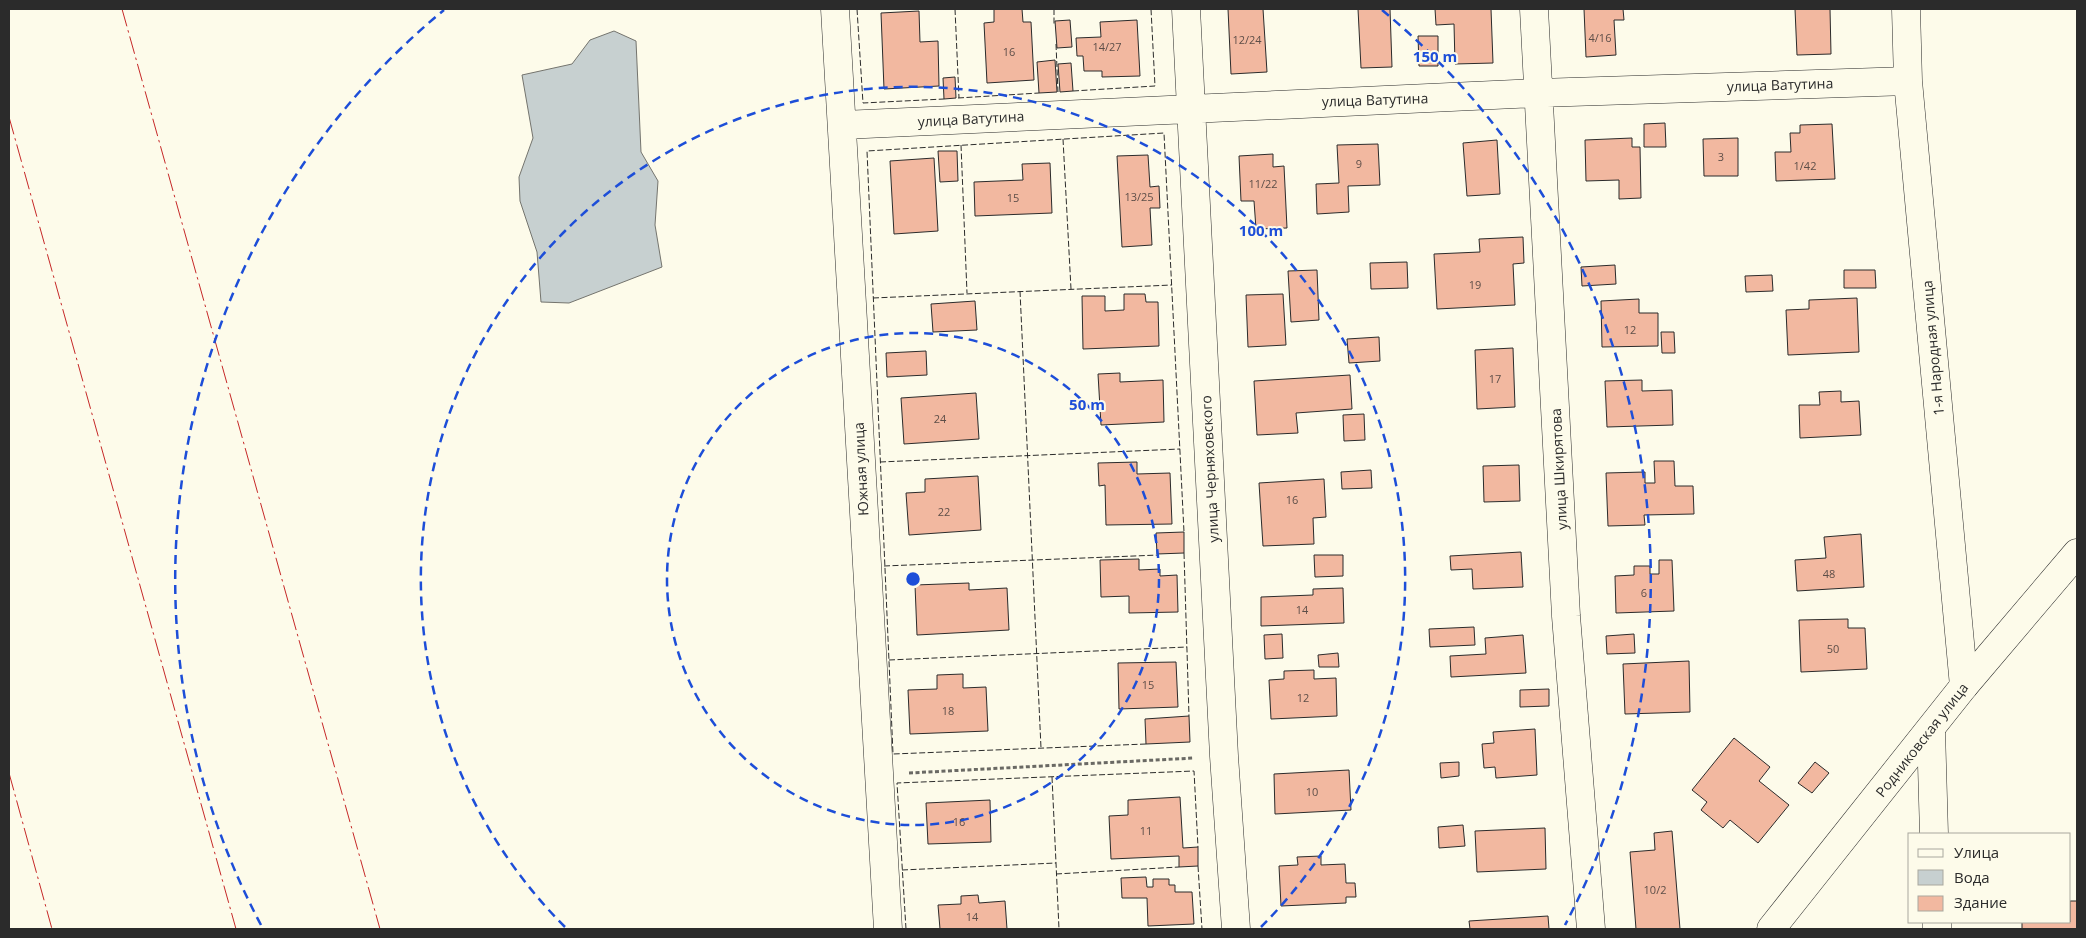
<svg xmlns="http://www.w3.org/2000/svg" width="2086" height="938" viewBox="0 0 2086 938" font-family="'Open Sans',sans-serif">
  <rect width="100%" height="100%" fill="#fdfbea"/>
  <!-- water -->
  <path fill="#c7d0d0" stroke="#74746e" d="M614 31 636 41 641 152 658 181 655 225 662 267 569 303 541 302 537 252 520 201 519 177 533 138 522 75 572 64 590 40Z"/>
  <!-- building -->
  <path fill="#f2b8a0" stroke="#2b2b2b" d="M994 9H1022L1023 22H1031L1034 80 987 83 984 23 994 22Z
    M1228 9H1263L1267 72 1231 74Z
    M1358 9H1390L1392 67 1361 68Z
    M1435 9H1491L1493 63 1455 64 1454 24 1436 25Z
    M1584 9H1623L1624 20H1614L1616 55 1586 57Z
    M1795 9H1830L1831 54 1797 55Z
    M919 11 920 42 938 41 939 86 884 89 881 13Z
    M1070 20 1072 47 1057 48 1055 21Z
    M1137 20 1140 76 1102 77V71H1084L1083 56H1077L1076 38 1101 37 1100 22Z
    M1418 36H1438V66H1419Z
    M1055 60 1057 92 1039 93 1037 62Z
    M1071 63 1073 91 1060 92 1058 64Z
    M955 77 956 98 944 99 943 78Z
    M1665 123 1666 147H1644V124Z
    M1832 124 1835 179 1776 181 1775 152H1791L1790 133H1800V125Z
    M1632 138V147H1640L1641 198 1619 199V180L1586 181 1585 140Z
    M1738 138V176H1704L1703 139Z
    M1497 140 1500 194 1467 196 1463 143Z
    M1378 144 1380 185 1348 186 1349 212 1317 214 1316 184 1339 183 1337 145Z
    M938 151H957L958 181 940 182Z
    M1273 154V167L1284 166 1287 228 1256 229 1254 201H1241L1239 156Z
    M1148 155 1150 187 1159 186 1160 208H1150L1152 245 1122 247 1117 156Z
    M934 158 938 231 894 234 890 161Z
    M1050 163 1052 213 975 216 974 182 1023 180 1022 164Z
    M1523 237 1524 263 1513 264 1515 305 1437 309 1434 254 1480 252 1479 239Z
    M1407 262 1408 288 1371 289 1370 263Z
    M1615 265 1616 284 1582 286 1581 267Z
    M1317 270 1319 320 1291 322 1288 271Z
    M1844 270H1875L1876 288H1844Z
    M1772 275 1773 291 1746 292 1745 276Z
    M1124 294H1145L1146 302H1158L1159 346 1083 349 1082 296H1105V311L1124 310Z
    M1283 294 1286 345 1248 347 1246 295Z
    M1857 298 1859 352 1788 355 1786 310 1809 309V300Z
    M1639 299V313H1658V346L1602 347 1601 301Z
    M975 301 977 330 933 332 931 304Z
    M1661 332H1674L1675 353H1662Z
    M1379 337 1380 361 1349 363 1347 339Z
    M1513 348 1515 407 1477 409 1475 350Z
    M926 351 927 375 887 377 886 353Z
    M1120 373V382L1163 380 1164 422 1101 425 1098 374Z
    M1350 375 1352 409 1296 413 1298 433 1257 435 1254 381Z
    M1642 380V391L1672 390 1673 425 1607 427 1605 381Z
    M1841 391V402L1859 401 1861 435 1800 438 1799 405H1820L1819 392Z
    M976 393 979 439 904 444 901 398Z
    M1364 414 1365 440 1344 441 1343 415Z
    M1654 461H1674L1675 486H1693L1694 514 1644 515 1645 525 1608 526 1606 473 1645 472V483H1655Z
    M1137 462V474L1170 473 1172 524 1106 525 1105 485 1099 486 1098 463Z
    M1519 465 1520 501 1484 502 1483 466Z
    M1371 470 1372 488 1342 489 1341 472Z
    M978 476 981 530 909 535 906 493 925 492V479Z
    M1324 479 1326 517 1313 518 1314 544 1263 546 1259 483Z
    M1184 532V553L1157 554 1156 533Z
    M1861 534 1864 587 1797 591 1795 560 1826 558 1824 537Z
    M1521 552 1523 587 1473 589 1472 569 1451 570 1450 556Z
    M1314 555H1343V576L1315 577Z
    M1139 559V570L1160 569V576L1177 575 1178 612 1129 613V596L1101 597 1100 560Z
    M1659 560H1672L1674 611 1616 613 1615 576 1634 575V566H1650V574H1659Z
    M969 583V590L1007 588 1009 630 917 635 915 585Z
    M1343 588 1344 623 1261 626V597L1313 595V589Z
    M1848 619V628H1865L1867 669 1801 672 1799 620Z
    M1474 627 1475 645 1430 647 1429 629Z
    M1282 634 1283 658 1265 659 1264 635Z
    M1634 634 1635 653 1607 654 1606 636Z
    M1523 635 1526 673 1451 677 1450 656 1486 654 1485 638Z
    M1338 653 1339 667H1319L1318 655Z
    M1689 661 1690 712 1625 714 1623 664Z
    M1176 662 1178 707 1119 709 1118 663Z
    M1314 670V679L1336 678 1337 716 1271 719 1269 680 1284 679V671Z
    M963 674V688L986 687 988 731 910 734 908 690 937 689V675Z
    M1549 689V706L1520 707V690Z
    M1189 716 1190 742 1146 744 1145 719Z
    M1535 729 1537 775 1496 778 1495 767 1484 768 1482 744 1494 743 1493 732Z
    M1734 738 1770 767 1759 781 1789 805 1758 843 1730 820 1723 828 1701 810 1707 802 1692 790Z
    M1459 762V776L1441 778 1440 763Z
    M1815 762 1829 773 1812 793 1798 783Z
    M1349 770 1351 810 1275 814 1274 774Z
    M1180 797 1183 848 1198 847V866L1179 867V856L1111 859 1109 816 1128 815V800Z
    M990 800 991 842 928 844 926 803Z
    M1463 825 1465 846 1439 848 1438 827Z
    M1545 828 1546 869 1477 872 1475 831Z
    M1672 831 1680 929H1636L1630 852 1655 850 1654 833Z
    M1321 856V865L1345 864 1346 883H1355L1356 897H1346V903L1281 906 1279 866 1298 865 1297 857Z
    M1146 877 1147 887H1153V879H1169V885H1175V892H1192L1194 924 1148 926 1147 898H1122L1121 878Z
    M978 895 979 903 1005 901 1007 929H940L938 905 961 904V896Z
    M2070 901H2077V929H2022V922H2070Z
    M1548 916 1549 929H1470L1469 921Z"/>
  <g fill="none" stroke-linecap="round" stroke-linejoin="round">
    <!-- minor casing -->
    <g stroke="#2b2b2b" stroke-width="29">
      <path id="minor" d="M835 9 888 929
        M1186 9 1224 756 1236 929
        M1534 9 1566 616 1591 929
        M1906 9 1908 81 1964 686
        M843 125 1539 93 1908 81
        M1931 730 1934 834
        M1937 922V929"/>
    </g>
    <!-- secondary casing -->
    <g stroke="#2b2b2b" stroke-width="29">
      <path id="secondary" d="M1771 929 1964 686 2077 553"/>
    </g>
    <!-- path -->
    <path stroke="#6a6964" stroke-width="3" stroke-dasharray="4 2.5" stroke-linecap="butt" d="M909 773 1194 758"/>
    <!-- minor -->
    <use href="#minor" stroke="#fdfbea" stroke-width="28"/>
    <!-- secondary -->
    <use href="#secondary" stroke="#fdfbea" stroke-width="28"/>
    <!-- fence -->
    <path stroke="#2b2b2b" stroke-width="1" stroke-dasharray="6 2.5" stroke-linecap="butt" d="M857 9 863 103 944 99
      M955 9 959 98
      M1054 9V24
      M1056 44 1058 92
      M1073 91 1155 86 1151 9
      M958 98 1039 93
      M1063 139 1071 289
      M961 145 967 293
      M1020 291 1041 748
      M873 298 1172 285
      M880 462 1180 449
      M1184 553 1189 716
      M884 566 1159 555
      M889 660 1187 647
      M1146 744 893 754 867 151 1164 133 1184 532
      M1052 777 1056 863
      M1198 866 1202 929
      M902 870 1056 863 1059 929
      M1056 874 1179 867
      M906 929 897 783 1194 771 1198 847"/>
    <!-- power -->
    <path stroke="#c62828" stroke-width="1" stroke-dasharray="18 4 2.5 4" stroke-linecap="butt" d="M122 9 380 929
      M9 117 236 929
      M9 773 52 929"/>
  </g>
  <!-- distance rings -->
  <g fill="none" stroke="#1d4ed8" stroke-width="2.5" stroke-dasharray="9 6">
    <circle cx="913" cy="579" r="246"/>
    <path d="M565 927A492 492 0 1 1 1261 927"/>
    <path d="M261 925A738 738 0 0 1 444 10M1382 10A738 738 0 0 1 1565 925"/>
  </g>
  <g text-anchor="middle" stroke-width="4" stroke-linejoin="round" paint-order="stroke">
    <!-- number labels -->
    <g font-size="11" fill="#5d4e48">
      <text x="1600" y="42">4/16</text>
      <text x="1247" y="44">12/24</text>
      <text x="1107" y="51">14/27</text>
      <text x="1009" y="56">16</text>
      <text x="1721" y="161">3</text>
      <text x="1359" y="168">9</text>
      <text x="1805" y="170">1/42</text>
      <text x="1263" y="188">11/22</text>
      <text x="1139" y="201">13/25</text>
      <text x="1013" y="202">15</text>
      <text x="1475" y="289">19</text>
      <text x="1630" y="334">12</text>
      <text x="1495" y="383">17</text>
      <text x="940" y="423">24</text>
      <text x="1292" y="504">16</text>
      <text x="944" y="516">22</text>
      <text x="1829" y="578">48</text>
      <text x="1644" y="597">6</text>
      <text x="1302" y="614">14</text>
      <text x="1833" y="653">50</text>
      <text x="1148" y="689">15</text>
      <text x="1303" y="702">12</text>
      <text x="948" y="715">18</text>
      <text x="1312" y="796">10</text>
      <text x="959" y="826">16</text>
      <text x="1146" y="835">11</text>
      <text x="1655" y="894">10/2</text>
      <text x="972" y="921">14</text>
    </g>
    <!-- street labels -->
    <g font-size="14" fill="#2b2b2b" stroke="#fdfbea">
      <text transform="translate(1780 85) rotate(-2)" y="5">улица Ватутина</text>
      <text transform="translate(1375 100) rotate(-2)" y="5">улица Ватутина</text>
      <text transform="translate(971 119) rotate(-3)" y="5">улица Ватутина</text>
      <text transform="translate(1933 348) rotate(-95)" y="5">1-я Народная улица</text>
      <text transform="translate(861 469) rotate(-93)" y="5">Южная улица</text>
      <text transform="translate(1210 469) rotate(-93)" y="5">улица Черняховского</text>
      <text transform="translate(1559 469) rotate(-93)" y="5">улица Шкирятова</text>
      <text transform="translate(1922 740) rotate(-52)" y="5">Родниковская улица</text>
    </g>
  </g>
  <circle cx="913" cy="579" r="8" fill="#1d4ed8" stroke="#fdfbea" stroke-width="2.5"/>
  <g font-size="15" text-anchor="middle" font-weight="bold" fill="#1d4ed8" stroke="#fdfbea" stroke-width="4" stroke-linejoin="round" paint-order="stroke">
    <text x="1435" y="62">150 m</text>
    <text x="1261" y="236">100 m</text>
    <text x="1087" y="410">50 m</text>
  </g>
  <!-- border -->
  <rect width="2086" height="938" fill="none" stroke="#2b2b2b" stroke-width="20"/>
  <!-- legend -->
  <rect x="1908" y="833" width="162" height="90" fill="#fdfbea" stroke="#a9a89e"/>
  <rect x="1918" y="849" width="25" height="8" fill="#fdfbea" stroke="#a9a89e"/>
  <text x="1954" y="858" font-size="15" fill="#2b2b2b">Улица</text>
  <rect x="1918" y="870" width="25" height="15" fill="#c7d0d0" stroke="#a9a89e"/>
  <text x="1954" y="883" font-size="15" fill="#2b2b2b">Вода</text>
  <rect x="1918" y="896" width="25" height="15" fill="#f2b8a0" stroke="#a9a89e"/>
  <text x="1954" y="908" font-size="15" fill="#2b2b2b">Здание</text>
</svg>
